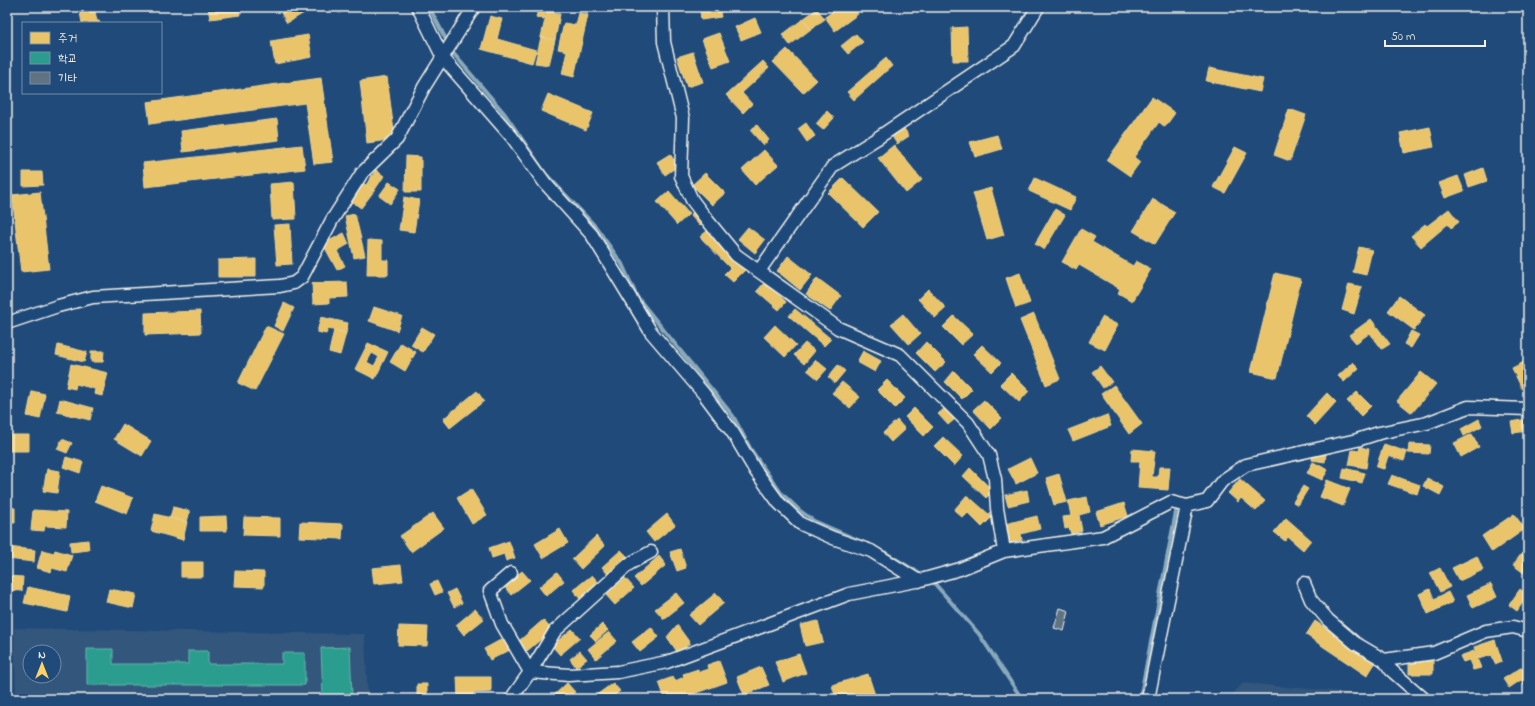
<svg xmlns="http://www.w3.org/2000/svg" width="1535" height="706" viewBox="0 0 1535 706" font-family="'Indie Flower','Poor Story',sans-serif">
  <rect width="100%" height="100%" fill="#1f4a7a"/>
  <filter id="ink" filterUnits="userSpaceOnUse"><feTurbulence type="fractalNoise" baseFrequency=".025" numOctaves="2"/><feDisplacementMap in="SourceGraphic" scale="8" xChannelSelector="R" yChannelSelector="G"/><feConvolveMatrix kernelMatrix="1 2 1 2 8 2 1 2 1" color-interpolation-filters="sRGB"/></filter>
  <g filter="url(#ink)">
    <!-- built -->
    <path fill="#33567c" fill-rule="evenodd" d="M14 628 365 634 368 699H16ZM30 652H54V676H30Z
      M1243 683 1377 695 1383 699H1228Z"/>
    <!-- homes -->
    <path fill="#e9c46a" stroke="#ecd290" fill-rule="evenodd" d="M79 7H94L97 21H99L100 23H82Z
      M208 7H239L240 15 210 19Z
      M292 7H308L309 10 287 23 281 13Z
      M337 7H349L350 9 339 13Z
      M539 7H547L544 19 536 17Z
      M712 7H732L733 10 720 12 719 7 712 8Z
      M719 7 721 17 701 20 700 10Z
      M839 7H853L858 14 835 31 825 17Z
      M817 9 825 19 811 29 803 19Z
      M547 11 560 14 555 40 541 37Z
      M579 13 588 15 574 77 562 74 567 51 558 49 564 23 576 25Z
      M490 16 502 19 497 39 536 50 532 63 481 49Z
      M755 18 761 32 741 40 735 27Z
      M803 19 811 29 790 45 782 35Z
      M967 27 968 61H953L952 28Z
      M719 33 730 61 713 67 702 39Z
      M856 34 863 42 848 54 841 46Z
      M308 35 312 57 275 64 271 41Z
      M541 37 555 40 549 65 535 63Z
      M787 49 817 80 803 93 773 62Z
      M693 52 703 82 687 87 677 57Z
      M886 58 892 66 854 100 847 92Z
      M763 61 769 68 742 93 752 104 743 113 726 95Z
      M1209 68 1263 79 1260 92 1206 81Z
      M387 77 395 139 367 143 360 81Z
      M321 78 333 162 314 164 305 103 150 124 147 102Z
      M548 94 593 113 586 130 541 111Z
      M1152 97 1175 113 1165 127 1159 122 1134 157 1140 162 1130 176 1107 160Z
      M1289 109 1306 115 1290 161 1274 155Z
      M827 111 834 118 823 130 816 124Z
      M277 119 279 140 183 152 181 131Z
      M806 123 815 136 807 142 798 129Z
      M757 125 769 140 763 145 750 130Z
      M903 127 909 136 897 144 891 135Z
      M1430 127 1434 147 1404 153 1400 133Z
      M997 135 1002 149 975 157 970 142Z
      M302 145 305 169 145 187 143 163Z
      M894 145 922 180 906 193 878 158Z
      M1235 147 1247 153 1225 193 1213 187Z
      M764 150 778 165 755 185 742 170Z
      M670 154 678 166 665 175 657 162Z
      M406 156 421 157V192H405Z
      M1483 168 1487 181 1469 187 1465 175Z
      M376 170 384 176 374 191 366 185Z
      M23 172H42L43 185 23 186Z
      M705 173 725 193 712 205 692 185Z
      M1458 176 1464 191 1445 198 1439 183Z
      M843 178 878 212 863 227 828 193Z
      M1035 178 1076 197 1070 210 1029 191Z
      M294 182 296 219 272 220 270 184Z
      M389 182 400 189 390 204 379 196Z
      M363 183 374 191 361 208 351 201Z
      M991 188 1004 235 987 240 973 193Z
      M669 191 689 214 677 225 657 202Z
      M40 192 49 269 21 272 12 195Z
      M404 197 419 200 414 232 399 230Z
      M1153 199 1175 212 1155 244 1133 231Z
      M1055 209 1065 215 1044 250 1035 244Z
      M1449 209 1459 222 1451 228 1448 224 1421 247 1411 236 1425 224 1427 226Z
      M696 210 705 221 700 226 690 215Z
      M355 214 365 256 354 258 345 216Z
      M290 224 292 264 277 265 274 225Z
      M748 227 765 240 755 253 738 239Z
      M1081 229 1095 237 1092 242 1133 266 1136 261 1151 269 1132 301 1118 293 1120 289 1079 265 1076 270 1062 262Z
      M708 230 746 269 733 282 724 274 730 268 700 237Z
      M344 233 349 244 337 251 345 266 337 270 323 244Z
      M368 240 382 241V260H388V275H367Z
      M1359 247 1372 250 1366 275 1353 272Z
      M788 256 812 275 800 290 777 271Z
      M256 259V277H218V260Z
      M1020 273 1030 303 1016 308 1006 278Z
      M1275 273 1301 279 1277 378 1251 372Z
      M817 278 841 296 830 311 806 294Z
      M347 282 348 297 329 298V303L313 304 312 283Z
      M765 282 786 302 779 310 757 291Z
      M1349 284 1362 287 1354 314 1342 310Z
      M928 289 946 308 935 318 918 299Z
      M1399 296 1425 315 1414 330 1388 311Z
      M284 303 294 308 283 331 274 326Z
      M374 307 402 316 397 331 369 321Z
      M795 309 831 339 824 346 789 316Z
      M200 311 201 333 145 335V313Z
      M903 314 920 334 909 344 891 324Z
      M1034 314 1060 379 1046 385 1020 320Z
      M954 316 973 334 961 345 943 327Z
      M321 317 348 323 346 333 328 329 326 334 317 332Z
      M1102 317 1118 325 1105 350 1089 342Z
      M1371 319 1390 344 1382 349 1370 333 1356 343 1349 335Z
      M775 325 796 345 785 357 764 337Z
      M266 326 284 334 255 391 238 383Z
      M422 327 434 334 423 352 411 345Z
      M334 330 346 333 340 355 329 352Z
      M1411 331 1419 335 1411 348 1404 344Z
      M926 342 946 362 935 372 916 353Z
      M368 343 388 352 375 379 355 369ZM372 353 379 357 374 366 367 362Z
      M401 343 416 352 405 371 390 362Z
      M805 343 815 351 804 364 794 355Z
      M58 345 87 352 84 362 56 355Z
      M982 345 1001 363 992 372 973 354Z
      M91 351H104L103 362H91Z
      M863 351 881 361 875 372 857 362Z
      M816 360 827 369 818 379 807 370Z
      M1353 362 1359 368 1344 382 1338 376Z
      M1524 362 1528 370V386L1522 389 1512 368Z
      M71 364 108 373 102 396 94 394 95 389 76 384 75 389 66 387Z
      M838 365 845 371 835 383 828 377Z
      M1100 366 1112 382 1103 388 1092 372Z
      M954 371 972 389 962 399 945 382Z
      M1421 372 1436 384 1412 413 1397 401Z
      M1011 373 1029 391 1019 402 1000 384Z
      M887 380 905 398 895 408 877 390Z
      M842 382 860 397 850 408 832 393Z
      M1114 385 1142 424 1129 434 1101 394Z
      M32 391 45 394 40 419 27 416Z
      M477 391 484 401 450 428 443 419Z
      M1357 392 1371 406 1361 416 1347 401Z
      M1327 393 1336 402 1315 425 1306 416Z
      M60 399 93 408 90 420 57 412Z
      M984 400 1002 418 991 429 973 410Z
      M914 408 933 427 924 436 905 417Z
      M945 408 955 419 948 425 938 414Z
      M1107 415 1111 426 1073 441 1068 430Z
      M1479 419 1482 426 1464 436 1461 429Z
      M1528 419V431L1513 433 1511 422Z
      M897 420 905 429 891 442 883 433Z
      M123 424 151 441 142 456 114 439Z
      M1472 434 1479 447 1461 457 1454 443Z
      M7 435H29V451H7Z
      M943 437 963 456 954 466 934 446Z
      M62 439 72 443 67 453 57 449Z
      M1384 444 1407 452 1404 461 1388 456 1384 469 1376 467Z
      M1409 444 1430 445 1429 454 1408 453Z
      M1360 447 1369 449 1366 468 1349 465 1352 450 1359 451Z
      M1132 449 1155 451 1152 477H1158L1159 467H1170L1168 490 1138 488 1140 461H1131Z
      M1313 452 1326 454 1325 462 1312 460Z
      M66 457 83 462 80 473 63 467Z
      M1030 458 1037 473 1016 484 1008 469Z
      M1313 462 1328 470 1322 480 1307 473Z
      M970 468 993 491 986 498 963 476Z
      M1344 468 1365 473 1362 483 1342 478Z
      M47 469 60 471 57 493 43 491Z
      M1059 474 1067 502 1054 505 1046 478Z
      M1392 475 1420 485 1417 494 1388 484Z
      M1427 478 1444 487 1440 495 1423 486Z
      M1240 479 1265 501 1256 511 1241 498 1238 502 1228 493Z
      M1327 480 1350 489 1343 506 1320 497Z
      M101 486 133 498 127 514 95 501Z
      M1303 486 1308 489 1298 505 1293 502Z
      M471 489 487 515 472 524 457 498Z
      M1027 490 1029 501 1008 506 1005 495Z
      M967 495 992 517 982 527 968 513 963 518 954 510Z
      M1087 497 1090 512 1079 515 1082 531 1071 534 1069 528 1065 529 1063 517 1071 516 1068 501Z
      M1124 503 1128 516 1100 525 1096 512Z
      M7 507 15 508V523H7Z
      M173 507 190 511 187 522 170 518Z
      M33 510 67 512 66 527 45 526 44 531 31 530Z
      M433 513 444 528 411 552 400 536Z
      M155 514 187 522 183 540 151 531Z
      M667 514 675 525 654 542 646 532Z
      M1514 514 1525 529 1492 552 1482 536Z
      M226 516 227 531H200V517Z
      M1037 516 1040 529 1021 534 1022 540 1010 543 1005 524Z
      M244 517 280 518V536L243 535Z
      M1286 518 1311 540 1303 550 1288 537 1285 541 1274 532Z
      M300 522 343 524 342 539 299 537Z
      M560 529 568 543 543 558 535 544Z
      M596 536 605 546 581 569 572 559Z
      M88 540 89 550 71 552 70 542Z
      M509 541 515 558 506 561 504 554 492 558 489 548Z
      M7 547 35 550 34 562 7 559Z
      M680 549 686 568 677 571 670 552Z
      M42 550 54 553 55 550 72 555 67 572 52 568 51 572 37 568Z
      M621 550 630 559 610 577 602 567Z
      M1522 553 1528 557V576L1513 565Z
      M659 556 666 565 641 586 634 578Z
      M1477 556 1483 570 1459 581 1452 568Z
      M181 562H203V577H181Z
      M401 565 403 581 374 584 372 568Z
      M1440 568 1450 587 1440 592 1430 573Z
      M235 571 264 572V587L234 586Z
      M522 571 530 580 511 595 504 586Z
      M557 572 564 581 546 596 539 587Z
      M592 575 600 584 580 599 573 590Z
      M7 576 23 577 22 591 7 590Z
      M625 578 634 588 615 605 606 595Z
      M437 581 442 592 435 595 430 584Z
      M1491 584 1497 597 1473 608 1467 595Z
      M28 587 70 596 67 612 24 603Z
      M109 589 136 594 133 608 106 602Z
      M455 589 462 603 454 607 447 593Z
      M1430 589 1434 599 1448 592 1453 602 1428 614 1419 594Z
      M1520 589 1528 595 1517 611 1509 605Z
      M676 593 684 603 664 619 655 609Z
      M716 593 724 603 698 625 689 615Z
      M475 609 484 619 464 635 456 625Z
      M543 620 552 630 527 651 519 641Z
      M818 621 823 642 805 646 800 625Z
      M1315 621 1376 662 1367 676 1306 635Z
      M602 624 608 630 596 641 590 635Z
      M677 625 690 643 678 653 667 637Z
      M399 626 428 627 427 646 398 645Z
      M651 627 659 637 640 652 632 642Z
      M572 629 580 638 560 655 552 646Z
      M609 632 617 641 596 659 588 649Z
      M506 637 512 649 490 660 484 649Z
      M1495 640 1502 661 1495 664 1492 655 1478 659 1474 647Z
      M580 651 587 659 576 667 570 659Z
      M1474 651 1481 668 1473 670 1469 660 1463 662 1460 656Z
      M799 654 806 673 783 682 775 662Z
      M719 661 727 682 679 699H665L659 682 673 677 675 681 684 677 683 674 698 669 699 672 708 669 707 665Z
      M1409 661H1433V674H1409Z
      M761 667 769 685 744 695 737 677Z
      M1522 667 1528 677V687L1527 688 1521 680 1509 688 1503 679Z
      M868 674 875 695 861 699H836L832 685Z
      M457 677H491V692L473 693V698H458Z
      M567 683 575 692 567 699H550Z
      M613 683 620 691 610 699H591Z
      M417 684H427V699H417Z"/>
    <!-- schools -->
    <path fill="#2a9d8f" stroke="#67b6aa" d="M350 647 352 695 323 696 321 648Z
      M87 649H113V664H188V651H208V664H282V653H305V685H87Z"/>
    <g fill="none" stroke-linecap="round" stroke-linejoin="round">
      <!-- stream -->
      <path stroke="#8aaabc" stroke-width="4" d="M429 7 453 53 504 113 545 173 595 226 622 264 637 297 733 416 751 450 781 493 799 510 814 521 867 544
        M884 552 924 576
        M930 580 935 584 979 634 1022 699
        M1140 699 1176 512"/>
    </g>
    <!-- building -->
    <path fill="#617382" stroke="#f4f1e8" d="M1060 608 1069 611 1064 631 1054 628Z"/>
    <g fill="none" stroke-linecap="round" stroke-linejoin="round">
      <!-- street casing -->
      <g stroke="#f4f1e8" stroke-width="15">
        <path id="street" d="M418 7 443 58 512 137 545 183 592 235 651 332 704 394 733 433 755 470 779 503 801 524 833 538 871 551 919 581
          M663 7 664 42 683 118 681 176 692 200 708 221 736 255 838 328 900 355 968 423 989 455 995 479 997 508 1004 551
          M759 271 833 166 876 139 1014 46 1038 7
          M7 323 58 306 93 297 280 286 294 283 302 277 332 220 362 173 397 139 424 87 474 7
          M511 573 490 591 502 624 530 672 555 631 629 564 651 552
          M1304 583 1311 600 1328 620 1355 643 1384 660 1391 670 1424 699
          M1384 660 1434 653 1486 631 1513 627 1528 631
          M511 699 530 672 569 675 618 672 667 662 849 594 921 580 960 569 1004 551 1103 537 1171 502 1187 506 1207 501 1222 481 1246 465 1357 440 1379 433 1427 423 1468 407 1528 409
          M1148 699 1187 506"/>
      </g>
      <!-- street -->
      <use href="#street" stroke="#1f4a7a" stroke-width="12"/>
    </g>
  </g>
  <!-- margin -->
  <rect width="1535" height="706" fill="none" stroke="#1f4a7a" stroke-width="24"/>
  <rect x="12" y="12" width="1511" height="682" fill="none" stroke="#f4f1e8" stroke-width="1.5" filter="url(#ink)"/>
  <!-- legend -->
  <rect x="22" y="22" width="140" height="72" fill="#1f4a7a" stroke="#748da6"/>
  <rect x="30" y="32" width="20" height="12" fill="#e9c46a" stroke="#748da6"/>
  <text x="58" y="42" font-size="12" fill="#f4f1e8">주거</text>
  <rect x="30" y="52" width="20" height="12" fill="#2a9d8f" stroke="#748da6"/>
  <text x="58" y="62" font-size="12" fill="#f4f1e8">학교</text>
  <rect x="30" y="72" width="20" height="12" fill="#617382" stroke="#748da6"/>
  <text x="58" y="82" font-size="12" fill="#f4f1e8">기타</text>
  <!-- north arrow -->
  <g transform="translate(42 664)"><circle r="19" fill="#1f4a7a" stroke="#748da6"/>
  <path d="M0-3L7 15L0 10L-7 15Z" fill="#ffd166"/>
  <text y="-6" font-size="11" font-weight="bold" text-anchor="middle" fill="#f4f1e8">N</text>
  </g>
  <!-- scale -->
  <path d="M1385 40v6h100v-6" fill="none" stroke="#f4f1e8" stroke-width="2"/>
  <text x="1391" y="40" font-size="12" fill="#f4f1e8" stroke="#1f4a7a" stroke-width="3" paint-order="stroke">50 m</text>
</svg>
